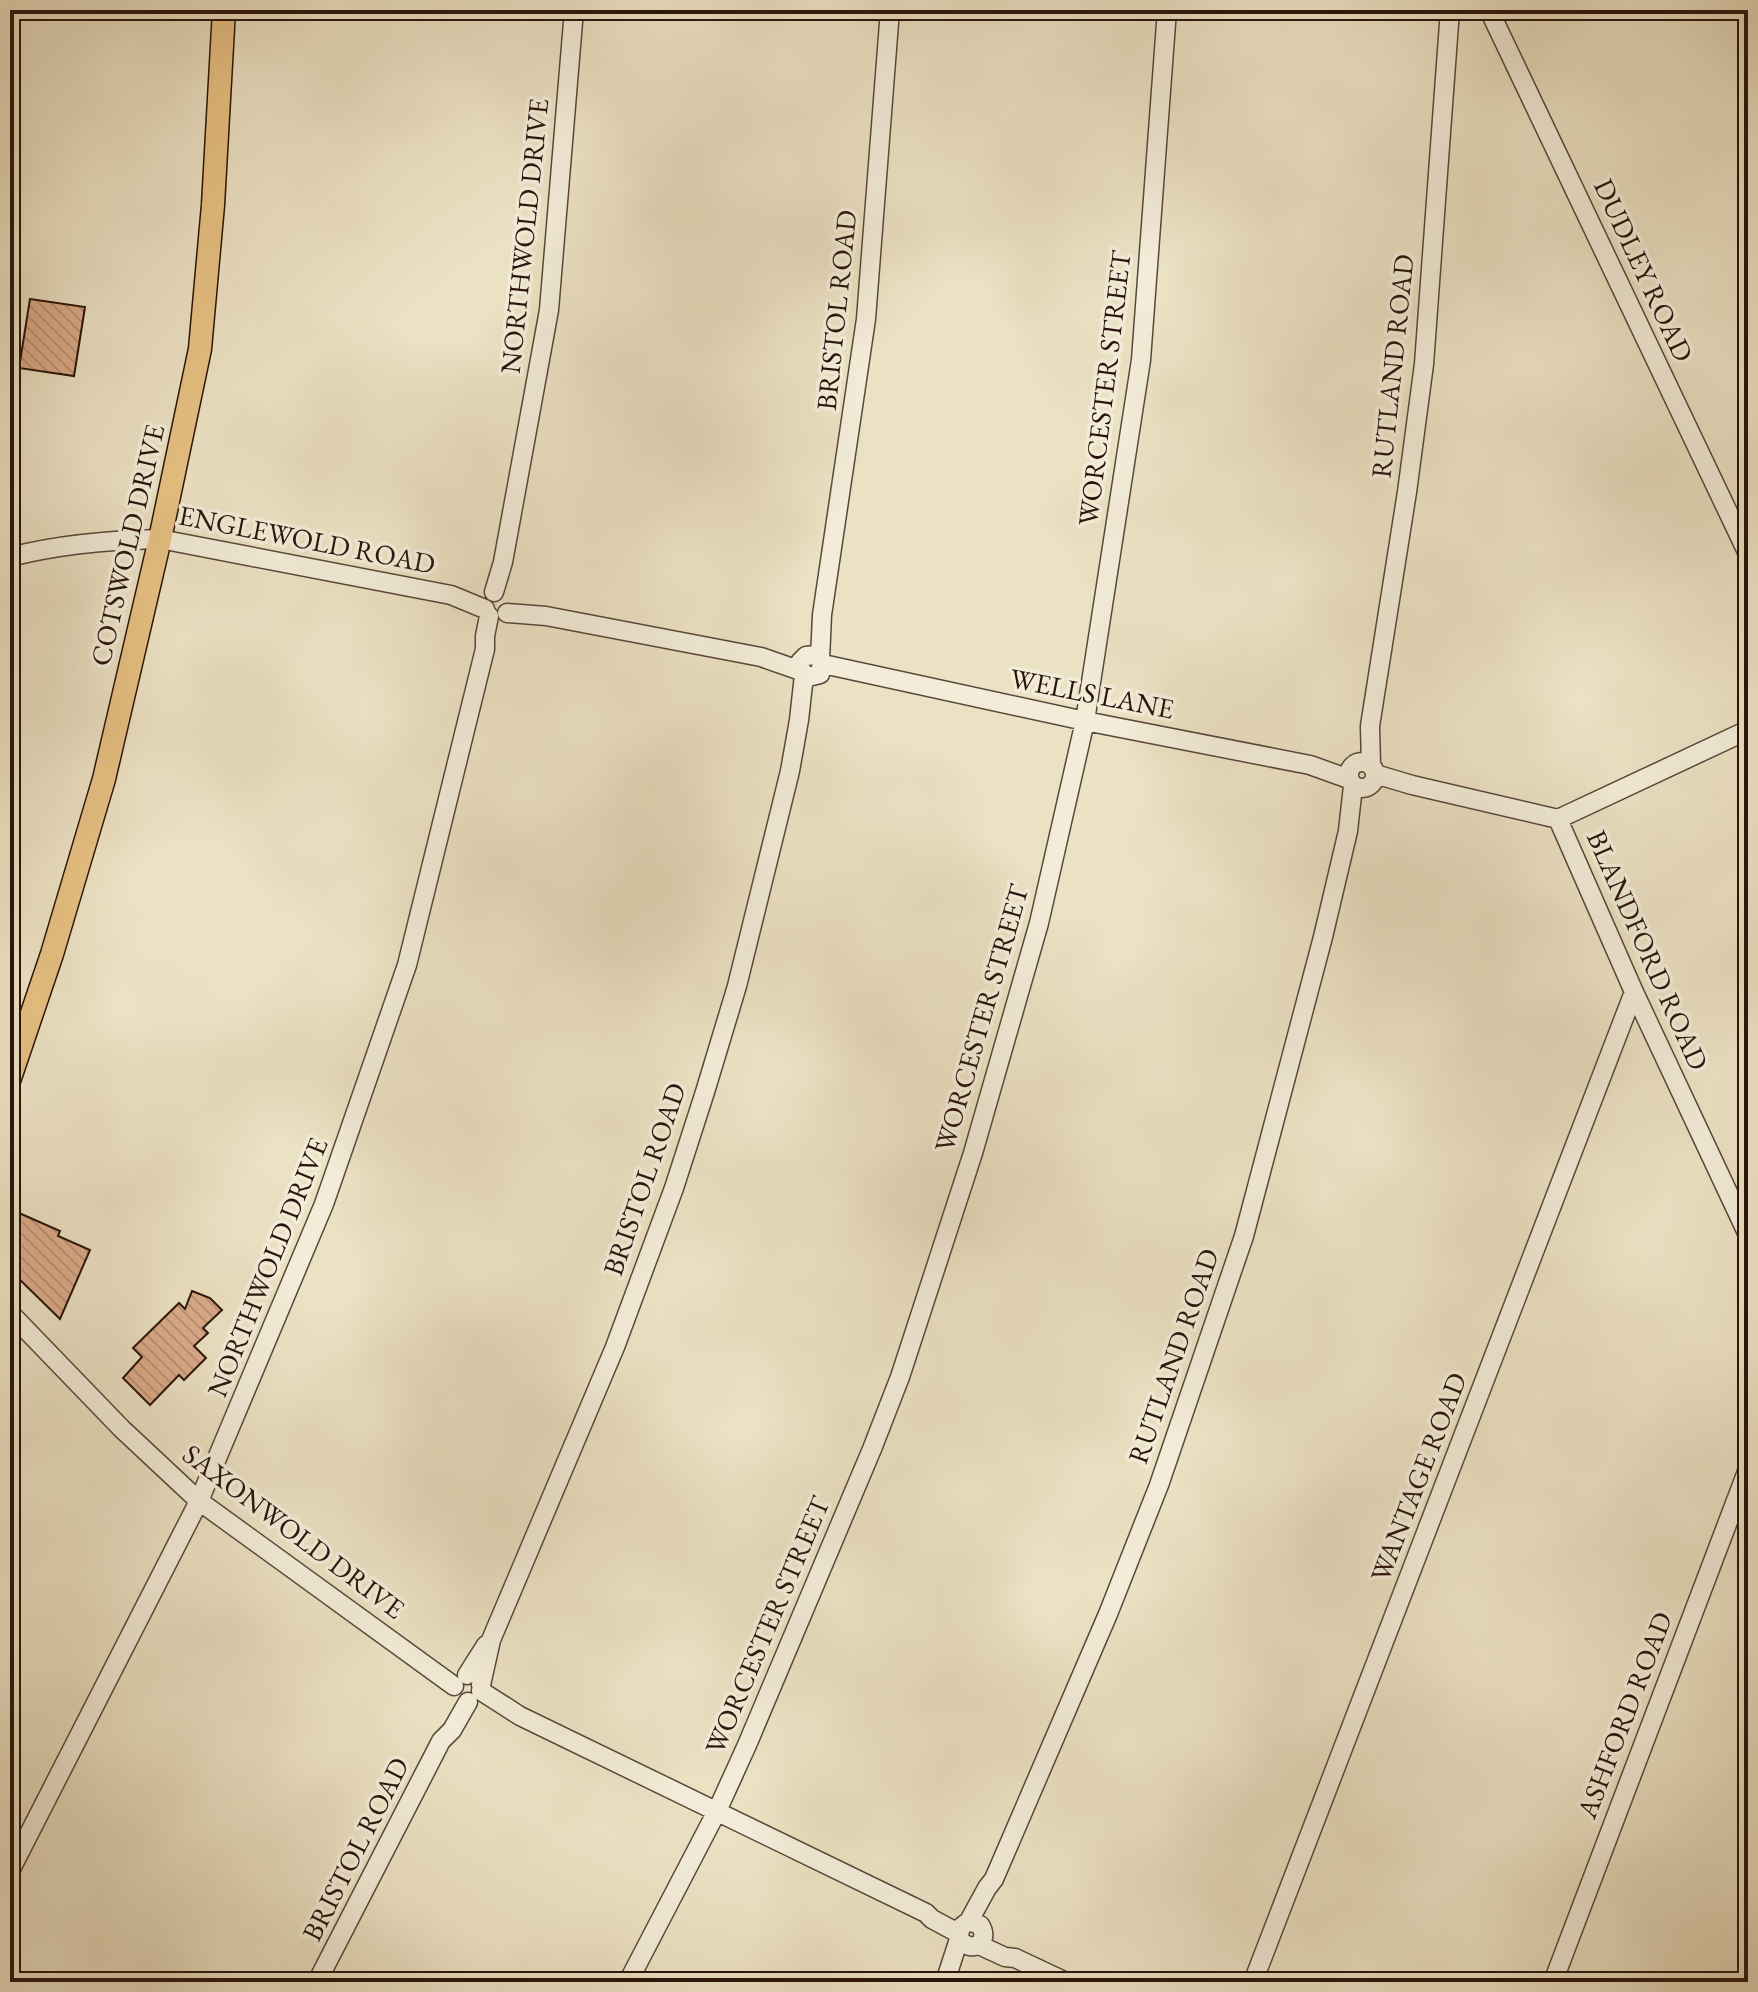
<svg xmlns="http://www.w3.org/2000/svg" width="1758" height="1992" viewBox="0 0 1758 1992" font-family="'EB Garamond',serif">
  <defs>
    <pattern id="building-back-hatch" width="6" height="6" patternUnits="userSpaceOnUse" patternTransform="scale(2)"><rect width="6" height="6" fill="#dbab89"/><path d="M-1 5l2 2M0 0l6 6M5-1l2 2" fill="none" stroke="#bc9275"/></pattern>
  </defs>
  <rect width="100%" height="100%" fill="#ebe1c3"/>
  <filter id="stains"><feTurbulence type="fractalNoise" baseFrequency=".0025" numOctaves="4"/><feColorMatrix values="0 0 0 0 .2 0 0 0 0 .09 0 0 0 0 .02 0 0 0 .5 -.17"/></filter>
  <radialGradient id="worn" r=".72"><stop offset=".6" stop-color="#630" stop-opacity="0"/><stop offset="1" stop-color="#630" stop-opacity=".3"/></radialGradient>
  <!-- building -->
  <path fill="url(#building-back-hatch)" stroke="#2a140b" stroke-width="2" d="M30 299 85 307 74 376 19 368Z
    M10 1209 60 1231 58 1236 90 1250 60 1319 12 1272 16 1262 10 1259Z
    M192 1291 210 1298 222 1310 203 1328 208 1333 194 1346 206 1358 184 1380 179 1375 150 1405 123 1378 142 1357 133 1348 179 1303 185 1309Z"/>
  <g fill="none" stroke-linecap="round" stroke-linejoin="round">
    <!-- minor casing -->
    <g stroke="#5a4739" stroke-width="21">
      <path id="minor" d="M1489 10 1748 554
        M10 557C60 544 109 540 160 539L451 595 485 609
        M494 592 503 562 549 310 574 10
        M507 613 546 616 761 657 801 671 808 677 820 674 822 661 815 655 806 656 800 662 801 671
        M820 659 822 615 866 319 890 10
        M823 664 1085 721 1310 765 1349 779
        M1349 775a13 13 0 1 1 26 0a13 13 0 1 1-26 0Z
        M1371 766 1370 726 1407 492 1424 364 1450 10
        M1375 774 1412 785 1558 819 1748 730
        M1558 819 1634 992 1748 1235
        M10 1313 122 1429 199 1501 454 1686
        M467 1675 486 1645
        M481 1685 491 1640 615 1347 674 1188 705 1092 737 986 790 771 799 720 804 675
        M481 1691 520 1716 926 1913 932 1919 958 1933
        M10 1871 199 1501 324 1204 407 965 485 649V636L489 616
        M969 1921 980 1925C991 1942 972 1955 959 1939L960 1928 969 1921 987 1888 994 1879 1108 1614 1159 1485 1244 1236 1323 937 1348 831 1353 786
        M979 1945 1005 1957 1015 1958 1066 1982
        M317 1982 441 1741 452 1730 468 1702
        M628 1982 717 1811 747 1745 872 1449 900 1377 973 1153 1039 923 1085 721 1141 360 1167 10
        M945 1982 959 1939
        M1253 1982 1634 992
        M1553 1982 1748 1469"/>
    </g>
    <!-- major casing -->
    <g stroke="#2a140b" stroke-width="25">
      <path id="major" d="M10 1078 52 954 104 779 160 539 200 349 213 205 224 10"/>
    </g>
    <!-- minor -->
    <use href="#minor" stroke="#f2ecd8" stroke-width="18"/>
    <!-- major -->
    <use href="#major" stroke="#e6c082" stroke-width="22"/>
  </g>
  <g text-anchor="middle" stroke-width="7" stroke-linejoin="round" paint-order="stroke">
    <!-- street labels -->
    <g font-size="28" fill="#2a140b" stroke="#f2ecd8">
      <text transform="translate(524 236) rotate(-84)" y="10">NORTHWOLD DRIVE</text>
      <text transform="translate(1644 270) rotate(65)" y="10">DUDLEY ROAD</text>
      <text transform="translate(836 310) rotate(-84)" y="10">BRISTOL ROAD</text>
      <text transform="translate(1392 366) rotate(-84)" y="10">RUTLAND ROAD</text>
      <text transform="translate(1104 388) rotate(-83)" y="10">WORCESTER STREET</text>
      <text transform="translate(307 539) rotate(11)" y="10">ENGLEWOLD ROAD</text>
      <text transform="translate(127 545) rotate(-77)" y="10">COTSWOLD DRIVE</text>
      <text transform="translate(1092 693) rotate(11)" y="10">WELLS LANE</text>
      <text transform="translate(1648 950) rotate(66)" y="10">BLANDFORD ROAD</text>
      <text transform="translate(981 1018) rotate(-74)" y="10">WORCESTER STREET</text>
      <text transform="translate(644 1179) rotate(-71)" y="10">BRISTOL ROAD</text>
      <text transform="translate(267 1267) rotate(-68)" y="10">NORTHWOLD DRIVE</text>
      <text transform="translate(1173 1356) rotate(-71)" y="10">RUTLAND ROAD</text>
      <text transform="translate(1418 1477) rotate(-69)" y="10">WANTAGE ROAD</text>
      <text transform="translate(294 1531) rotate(37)" y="10">SAXONWOLD DRIVE</text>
      <text transform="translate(767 1625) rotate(-67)" y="10">WORCESTER STREET</text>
      <text transform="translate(1624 1715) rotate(-69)" y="10">ASHFORD ROAD</text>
      <text transform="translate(355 1849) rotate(-63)" y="10">BRISTOL ROAD</text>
    </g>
  </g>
  <!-- margin -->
  <rect width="1758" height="1992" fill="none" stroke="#ebe1c3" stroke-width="40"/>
  <rect x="12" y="12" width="1734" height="1968" fill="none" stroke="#2a140b" stroke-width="4"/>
  <rect x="20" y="20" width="1718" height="1952" fill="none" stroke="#2a140b" stroke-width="2"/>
  <rect width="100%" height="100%" filter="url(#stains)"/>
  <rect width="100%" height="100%" fill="url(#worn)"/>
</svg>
